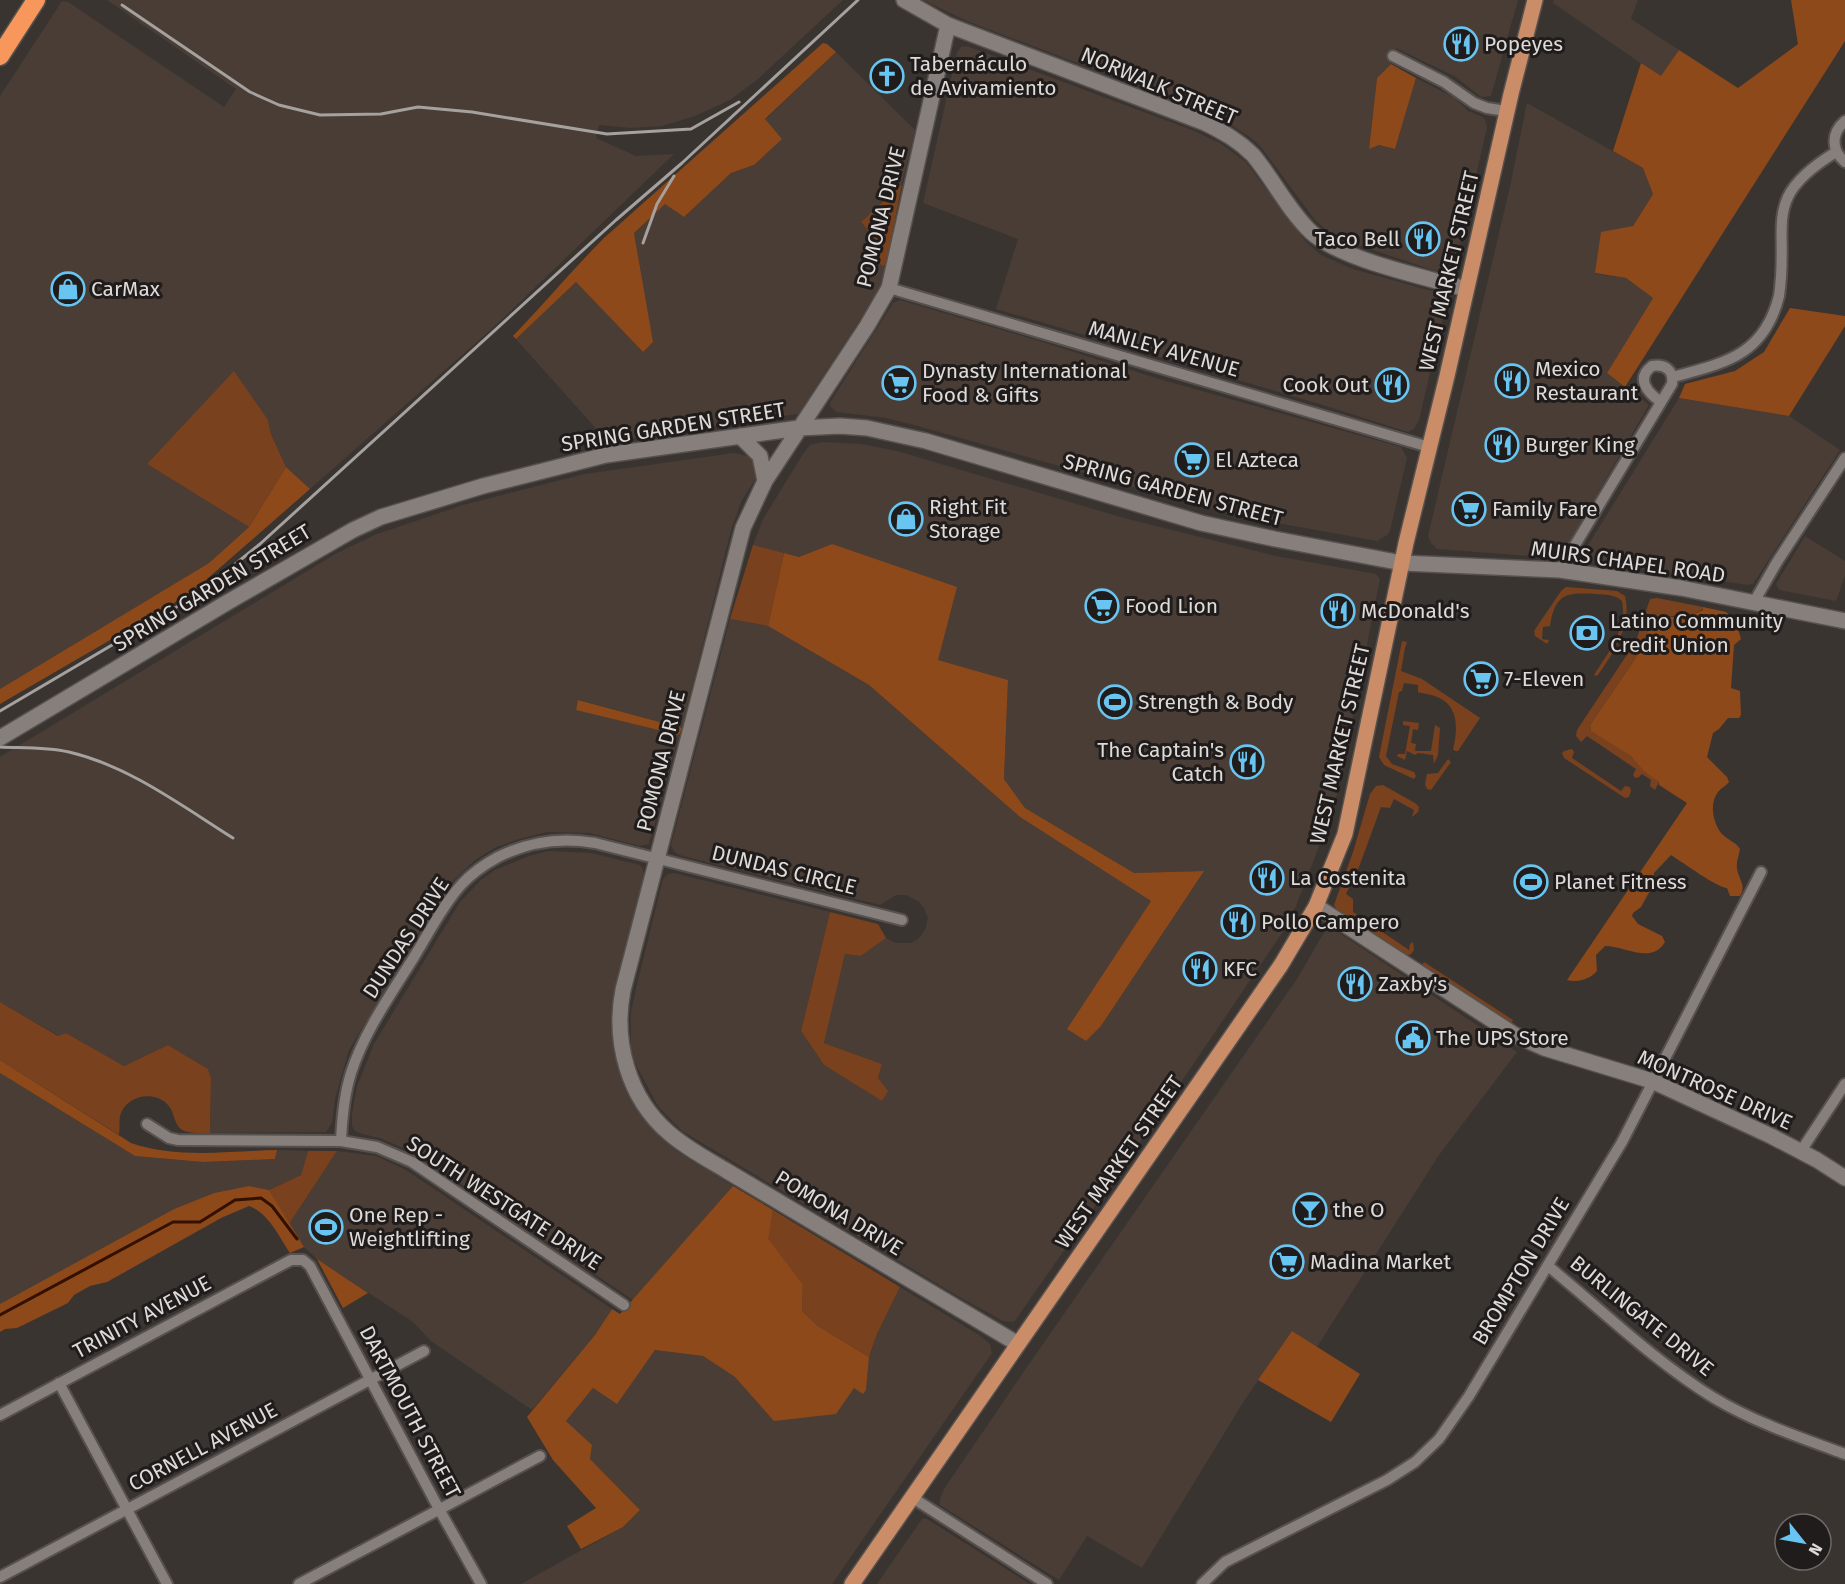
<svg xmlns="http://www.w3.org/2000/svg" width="1845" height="1584" viewBox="0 0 1845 1584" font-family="'Fira Sans',sans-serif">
  <rect width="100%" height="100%" fill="#3a3431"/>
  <!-- built -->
  <path fill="#493d36" d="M107 0H843L758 79 730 100 695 116 662 126 632 128 599 125 596 138 636 156 674 154 495 326 310 489 286 467 271 434 268 420 147 464 249 527 209 563 0 689V96L62 1 68 2 224 107 236 89Z
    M923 0H1518L1491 96 1481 97 1456 77 1396 48 1391 64 1377 78 1369 148 1379 145 1395 149 1416 78 1455 98 1468 111 1483 117 1486 122 1487 127 1455 267 1448 272 1442 273 1340 239 1325 229 1314 219 1261 147 1250 137 1217 116 967 21Z
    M1554 0H1638L1631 19 1679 50 1661 77 1553 3Z
    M967 46 1192 130 1220 143 1246 162 1306 242 1321 255 1353 269 1442 294 1447 301 1419 420 1414 429 1408 432 1320 404 996 309 1018 239 923 203 957 52 961 47Z
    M836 52 915 130 902 184 861 222 877 242 882 266 886 265 880 286 874 298 798 414 608 442 516 339 576 282 643 352 652 342 634 233 665 203 684 217 731 173 755 165 765 120Z
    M1527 103 1643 168 1653 194 1633 226 1595 274 1626 278 1653 298 1607 373 1649 405 1561 556 1557 558 1437 549 1431 543 1428 536 1511 182Z
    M900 300 1039 341 1159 379 1401 447 1407 458 1390 531 1387 535 1377 541 1233 515 914 425 886 418 836 412 830 406 831 401 893 303Z
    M1679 398 1789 416 1840 450 1753 584 1748 585 1584 561 1582 555Z
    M822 442 861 444 897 451 1124 518 1276 556 1376 574 1380 579 1339 787 1330 818 1296 906 1282 933 1163 1109 1014 1322 1003 1321 956 1295 682 1131 658 1106 637 1067 631 1049V1012L637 984 663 879 668 874 674 873 830 912 801 1031 824 1065 882 1100V1087L878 1078 882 1064 824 1043 845 954 861 956 886 938 896 943H911L918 939 925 930 928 918 924 908 918 901 906 895H896L880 905 679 855 674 851 671 845 730 619 768 626 869 685 1020 817 1151 901 1068 1028 1086 1041 1101 1026 1203 871 1134 873 1025 808 1004 779 1008 680 938 660 832 544 799 557 753 545 763 519 803 454 810 445Z
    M734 453 748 456 754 462 757 470 756 478 742 500 731 530 682 728 579 700 576 709 679 735 649 844 640 846 590 833 547 832 519 839 496 847 475 860 444 890 349 1050 335 1099 332 1123 326 1132 210 1133 211 1078 208 1069 168 1045 124 1066 66 1033 59 1036 0 1002V757L337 553 377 534 463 505 585 474Z
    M1805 536 1845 561V576L1836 601 1779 590 1776 584Z
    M549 851 591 853 640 865 643 869 644 876 613 1000 612 1025 618 1067 635 1105 642 1116 658 1133 677 1151 733 1186 633 1300 415 1153 380 1138 362 1134 355 1131 352 1126V1114L357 1086 374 1044 460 902 481 880 495 870 529 856Z
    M1332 928 1517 1052 1439 1155 1317 1347 1292 1331 1244 1401 1142 1568 1087 1536 1059 1580 940 1505V1499L944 1489 1027 1367 1297 979 1326 929Z
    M0 1073 135 1156 203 1162 275 1159 277 1150 308 1151 301 1175 269 1190 249 1186 214 1193 174 1209 0 1304Z
    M337 1151 376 1156 406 1170 612 1309 595 1335 532 1410 431 1341 413 1322 317 1259 304 1247 289 1224Z
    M900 1287 979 1335 990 1344 992 1353 832 1584H521L623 1527 640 1510 590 1459 592 1445 566 1421 593 1388 617 1403 655 1350 703 1356 735 1377 775 1421 854 1388 863 1393 866 1389 869 1357 877 1334Z
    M922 1519H927L1030 1584H877Z"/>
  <!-- green -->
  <path fill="#79411d" d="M902 184 886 265 882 266 870 251 877 242 861 222Z
    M234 371 268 420 271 434 286 467 249 527 147 464Z
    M753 545 784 553 768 626 730 619Z
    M1566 587 1617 591 1625 596C1632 625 1614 653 1597 676L1594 675C1608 653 1628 628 1622 601 1615 594 1605 595 1596 594 1567 592 1555 593 1550 626L1543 627 1542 639 1549 640 1547 644 1535 636 1534 631 1561 591Z
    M1657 598 1703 607V609L1690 616H1655L1635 659 1590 725 1591 731C1597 734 1632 755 1635 759 1642 769 1650 774 1659 782L1655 790 1650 786 1651 780 1642 774 1639 777 1635 778 1633 775 1636 769 1587 736 1581 742 1576 736 1577 730 1636 641 1650 599Z
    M1402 641 1407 642 1405 648 1401 671 1422 679 1480 718 1458 751H1455L1453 749C1458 730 1459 705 1437 697 1431 694 1424 694 1418 692V685L1404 683 1402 691 1399 692 1386 756 1392 764 1414 772 1416 776 1414 779 1384 765 1379 757Z
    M1403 721 1419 723 1418 730 1413 729 1411 743 1416 744 1415 751H1431L1435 725 1440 728 1438 755 1434 764 1433 755 1418 753 1415 755 1407 751 1405 760 1397 756 1398 754H1405L1410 726 1403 725Z
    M1572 749 1574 752 1572 758 1621 791 1625 786 1630 787 1631 791 1629 797 1625 798 1564 758 1562 753 1564 751Z
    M1448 759 1451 762 1431 790 1427 789 1425 784 1427 774 1438 773Z
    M1383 785 1415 803 1419 807 1418 812 1412 817 1414 810 1394 799 1390 808 1381 807 1359 867 1346 894 1353 899V912L1409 950 1410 944 1413 942 1414 950 1411 954 1406 956 1337 910 1334 905 1353 852 1370 794 1376 786Z
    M830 912 878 924 886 938 861 956 845 954 824 1043 882 1064 878 1078 888 1091 882 1101 824 1065 801 1031Z
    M1424 962 1513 1020 1510 1025 1421 967Z
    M0 1002 58 1036 66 1033 124 1066 168 1045 208 1069 211 1078 210 1133C202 1133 190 1134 182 1130 173 1124 175 1110 166 1103 151 1090 125 1097 120 1116 119 1122 120 1129 119 1135L0 1060Z
    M308 1151H337L289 1224 269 1190 301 1175Z
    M773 1210 900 1287 877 1334 869 1357 818 1326 802 1311 803 1284 767 1239Z"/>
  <!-- forest -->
  <path fill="#8d491a" d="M1791 0H1845V41L1625 387 1607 373 1653 298 1626 278 1595 273 1601 232 1633 226 1653 194 1643 168 1613 151 1641 63 1661 76 1679 50 1738 88 1798 44Z
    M823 43 827 44 836 52 765 119 782 139 754 165 731 173 684 217 665 204 634 233 653 342 643 352 576 282 516 339 513 336C544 304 572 270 604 238Z
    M1391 64 1416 78 1395 149 1379 145 1369 149 1377 78Z
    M1790 308 1845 316V326L1789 416 1679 398 1685 384 1735 371 1764 352Z
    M286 467 310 489 191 593 0 704V689L209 563 249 527Z
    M832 544 957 587 938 660 1008 680 1004 779 1025 808 1134 873 1204 871 1101 1026 1086 1041 1067 1029 1151 901 1020 817 869 685 768 626 784 553 799 557Z
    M1703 607 1726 612 1730 616 1732 624 1738 629 1741 639 1734 645 1731 688 1740 691 1741 715 1739 718H1728L1719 729 1713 733 1707 757 1727 777 1729 782C1726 786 1721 788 1718 792 1709 804 1713 822 1721 833 1727 840 1735 841 1740 849 1739 855 1736 862 1737 868 1738 879 1747 885 1740 896H1730L1727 888C1718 888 1682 862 1671 855L1654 873 1652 887 1641 907 1633 913 1632 916 1638 924 1662 936 1665 942C1651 965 1626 946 1605 946L1596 955 1597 971C1590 979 1578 983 1567 980L1687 803 1659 785V782L1644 771 1631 756 1591 731 1590 725 1635 659 1655 616C1663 613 1667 617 1674 617 1685 618 1694 614 1703 610Z
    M578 700 682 728 679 735 576 710Z
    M0 1060 131 1143C176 1159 230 1151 277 1150L275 1159 203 1162 135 1156 0 1073Z
    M249 1186 269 1190 304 1247 290 1253C279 1237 269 1213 249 1206L221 1218 107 1282 90 1286 74 1295 68 1303 17 1328 5 1329 0 1332V1304L174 1209 214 1193Z
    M733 1186 773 1210 768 1239 803 1284 802 1311 818 1326 869 1357 866 1390 863 1394 854 1388 836 1414 774 1421 735 1377 703 1356 655 1350 617 1404 593 1388 566 1421 592 1445 590 1459 640 1510 623 1527 581 1549 567 1526 596 1508 553 1460 527 1417 595 1335 612 1309 620 1314Z
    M317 1259 368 1293 343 1308Z
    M1292 1331 1360 1374 1331 1422 1258 1380Z"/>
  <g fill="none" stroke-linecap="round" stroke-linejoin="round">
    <!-- stream -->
    <path stroke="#331000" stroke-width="3" d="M0 1315 173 1222H200L235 1200 261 1198 272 1206 297 1239"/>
    <!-- street casing -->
    <g stroke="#56514e" stroke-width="14">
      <path id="street" d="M1393 56 1444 82 1474 103 1487 108 1506 111
        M1845 121C1831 133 1831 150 1845 162
        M889 288 1429 447
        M1673 377C1724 363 1764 356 1779 296 1790 223 1759 199 1836 152
        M1560 570 1672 384C1674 370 1665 364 1652 366 1635 379 1648 393 1661 402
        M1754 602 1777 562 1845 458
        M147 1124 169 1138 178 1140 341 1141 377 1147 412 1162 624 1305
        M341 1141C342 1118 344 1095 351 1073 364 1032 391 994 414 957 429 933 442 906 461 885 471 874 485 864 498 857 528 842 561 837 595 843L902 920
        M1801 1151 1845 1084
        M1548 1266C1602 1310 1654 1361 1714 1398 1754 1422 1801 1438 1845 1454
        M59 1383 167 1584
        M0 1415 291 1260H303L310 1266 439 1509 481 1584
        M913 1498 1047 1584
        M0 1577 424 1351
        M299 1584 540 1456
        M1202 1584 1225 1562 1387 1480 1415 1462 1439 1439 1469 1396 1622 1142 1761 872"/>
    </g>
    <!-- secondary casing -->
    <g stroke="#56514e" stroke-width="18">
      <path id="secondary" d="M904 0 948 25 1205 123C1223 132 1238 140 1253 155 1273 179 1288 210 1311 232 1341 260 1426 277 1466 289
        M948 25 889 288 867 326 765 481 743 528 623 990C613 1041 628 1098 669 1133 686 1148 707 1159 727 1171L1018 1344
        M740 436 760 456 765 481
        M0 738 228 602 353 530 381 517 483 486 606 455 799 428 840 426 867 428 926 441 1201 523 1275 539 1402 563 1560 570 1681 588 1845 621
        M1316 906 1515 1035 1544 1048 1652 1081 1771 1136 1817 1160 1845 1178"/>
    </g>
    <!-- primary casing -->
    <g stroke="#56514e" stroke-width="18">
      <path id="primary" d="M852 1584 1281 965 1316 906 1345 834 1406 543 1447 376 1511 94 1535 0"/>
    </g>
    <!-- highway casing -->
    <g stroke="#56514e" stroke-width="21">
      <path id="highway" d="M0 56 36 0"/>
    </g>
    <!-- street -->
    <use href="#street" stroke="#867f7b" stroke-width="10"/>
    <!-- secondary -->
    <use href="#secondary" stroke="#867f7b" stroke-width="15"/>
    <!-- primary -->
    <use href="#primary" stroke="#ca8d68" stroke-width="15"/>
    <!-- highway -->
    <use href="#highway" stroke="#f8975b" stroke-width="18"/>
    <!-- rail -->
    <path stroke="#a5a19e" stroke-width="3" d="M122 5 250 92 279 105 320 115 381 114 418 107 472 112 607 134 691 129 739 102
      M643 243 657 204 674 176
      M0 711 197 595 260 544 616 220 682 163 858 0
      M0 747C23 748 47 747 69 752 129 766 182 806 233 838"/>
  </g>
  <!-- icons -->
  <defs>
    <g id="restaurant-ring" transform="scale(1.725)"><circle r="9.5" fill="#1f1c1b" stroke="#68c4f0" stroke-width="1.5"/><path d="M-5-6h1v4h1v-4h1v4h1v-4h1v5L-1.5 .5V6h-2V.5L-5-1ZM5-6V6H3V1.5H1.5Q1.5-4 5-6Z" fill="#68c4f0"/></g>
    <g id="church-ring" transform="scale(1.725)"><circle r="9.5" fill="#1f1c1b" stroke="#68c4f0" stroke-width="1.5"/><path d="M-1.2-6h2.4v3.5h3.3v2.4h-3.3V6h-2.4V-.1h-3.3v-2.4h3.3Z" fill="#68c4f0"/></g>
    <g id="shop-ring" transform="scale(1.725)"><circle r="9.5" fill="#1f1c1b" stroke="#68c4f0" stroke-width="1.5"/><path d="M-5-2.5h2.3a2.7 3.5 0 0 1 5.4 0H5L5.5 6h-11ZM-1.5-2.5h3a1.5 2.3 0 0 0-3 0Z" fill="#68c4f0"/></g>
    <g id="supermarket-ring" transform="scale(1.725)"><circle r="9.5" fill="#1f1c1b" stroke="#68c4f0" stroke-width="1.5"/><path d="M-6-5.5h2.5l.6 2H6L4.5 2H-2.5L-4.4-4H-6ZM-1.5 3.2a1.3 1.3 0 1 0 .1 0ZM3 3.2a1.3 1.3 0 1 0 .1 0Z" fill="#68c4f0"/></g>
    <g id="bank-ring" transform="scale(1.725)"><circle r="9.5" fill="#1f1c1b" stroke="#68c4f0" stroke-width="1.5"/><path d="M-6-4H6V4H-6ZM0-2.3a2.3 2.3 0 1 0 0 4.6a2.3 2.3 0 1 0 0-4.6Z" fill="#68c4f0"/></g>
    <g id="stadium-ring" transform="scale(1.725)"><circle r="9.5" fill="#1f1c1b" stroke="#68c4f0" stroke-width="1.5"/><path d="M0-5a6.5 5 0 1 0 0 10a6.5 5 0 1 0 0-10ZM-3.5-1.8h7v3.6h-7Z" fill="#68c4f0"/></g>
    <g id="civic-ring" transform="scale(1.725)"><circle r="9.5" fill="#1f1c1b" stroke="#68c4f0" stroke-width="1.5"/><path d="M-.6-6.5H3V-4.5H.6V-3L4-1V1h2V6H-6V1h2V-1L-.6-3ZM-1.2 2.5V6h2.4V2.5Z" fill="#68c4f0"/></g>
    <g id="bar-ring" transform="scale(1.725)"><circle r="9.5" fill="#1f1c1b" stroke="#68c4f0" stroke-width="1.5"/><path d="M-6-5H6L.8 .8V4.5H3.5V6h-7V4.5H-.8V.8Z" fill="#68c4f0"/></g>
  </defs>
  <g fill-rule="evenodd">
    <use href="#restaurant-ring" x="1461" y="44"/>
    <use href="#church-ring" x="887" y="76"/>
    <use href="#restaurant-ring" x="1423" y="239"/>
    <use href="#shop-ring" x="68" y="289"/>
    <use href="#restaurant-ring" x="1512" y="381"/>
    <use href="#supermarket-ring" x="899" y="383"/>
    <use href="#restaurant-ring" x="1392" y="385"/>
    <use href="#restaurant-ring" x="1502" y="445"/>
    <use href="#supermarket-ring" x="1192" y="460"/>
    <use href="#supermarket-ring" x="1469" y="509"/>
    <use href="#shop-ring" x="906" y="519"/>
    <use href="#supermarket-ring" x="1102" y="606"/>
    <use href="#restaurant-ring" x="1338" y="611"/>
    <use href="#bank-ring" x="1587" y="633"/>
    <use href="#supermarket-ring" x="1481" y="679"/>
    <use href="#stadium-ring" x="1115" y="702"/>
    <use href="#restaurant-ring" x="1247" y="762"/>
    <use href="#restaurant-ring" x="1267" y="878"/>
    <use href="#stadium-ring" x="1531" y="882"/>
    <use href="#restaurant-ring" x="1238" y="922"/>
    <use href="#restaurant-ring" x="1200" y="969"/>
    <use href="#restaurant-ring" x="1355" y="984"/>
    <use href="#civic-ring" x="1413" y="1038"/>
    <use href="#bar-ring" x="1310" y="1210"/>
    <use href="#stadium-ring" x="326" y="1227"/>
    <use href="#supermarket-ring" x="1287" y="1262"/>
  </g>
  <g text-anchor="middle" stroke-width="6" stroke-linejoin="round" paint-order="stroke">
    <!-- poi labels -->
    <g font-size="21" fill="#dedad8" stroke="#1f1c1b" text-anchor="start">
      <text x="1484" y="51">Popeyes</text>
      <text x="910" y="71">Tabernáculo<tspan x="910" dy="24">de Avivamiento</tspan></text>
      <text x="1400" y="246" text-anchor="end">Taco Bell</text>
      <text x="91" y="296">CarMax</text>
      <text x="1535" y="376">Mexico<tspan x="1535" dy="24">Restaurant</tspan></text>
      <text x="922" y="378">Dynasty International<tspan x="922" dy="24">Food &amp; Gifts</tspan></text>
      <text x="1369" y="392" text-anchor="end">Cook Out</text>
      <text x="1525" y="452">Burger King</text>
      <text x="1215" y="467">El Azteca</text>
      <text x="929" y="514">Right Fit<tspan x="929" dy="24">Storage</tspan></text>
      <text x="1492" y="516">Family Fare</text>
      <text x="1125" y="613">Food Lion</text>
      <text x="1361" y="618">McDonald's</text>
      <text x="1610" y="628">Latino Community<tspan x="1610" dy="24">Credit Union</tspan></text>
      <text x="1504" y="686">7-Eleven</text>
      <text x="1138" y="709">Strength &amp; Body</text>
      <text x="1224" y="757" text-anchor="end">The Captain's<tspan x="1224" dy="24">Catch</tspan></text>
      <text x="1290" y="885">La Costenita</text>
      <text x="1554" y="889">Planet Fitness</text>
      <text x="1261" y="929">Pollo Campero</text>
      <text x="1223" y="976">KFC</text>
      <text x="1378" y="991">Zaxby's</text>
      <text x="1436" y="1045">The UPS Store</text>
      <text x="1333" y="1217">the O</text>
      <text x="349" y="1222">One Rep -<tspan x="349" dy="24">Weightlifting</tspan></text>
      <text x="1310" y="1269">Madina Market</text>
    </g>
    <!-- street labels -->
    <g font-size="21" fill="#dedad8" stroke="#1f1c1b">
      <text transform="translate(1159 86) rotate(23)" y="7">NORWALK STREET</text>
      <text transform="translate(881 217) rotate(-76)" y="7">POMONA DRIVE</text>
      <text transform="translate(1449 271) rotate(-77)" y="7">WEST MARKET STREET</text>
      <text transform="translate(1164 349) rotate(16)" y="7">MANLEY AVENUE</text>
      <text transform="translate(673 427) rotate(-9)" y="7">SPRING GARDEN STREET</text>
      <text transform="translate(1173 490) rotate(15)" y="7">SPRING GARDEN STREET</text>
      <text transform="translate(1628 562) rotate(8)" y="7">MUIRS CHAPEL ROAD</text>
      <text transform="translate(212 588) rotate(-31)" y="7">SPRING GARDEN STREET</text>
      <text transform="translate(1340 744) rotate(-77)" y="7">WEST MARKET STREET</text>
      <text transform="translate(661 761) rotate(-76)" y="7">POMONA DRIVE</text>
      <text transform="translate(784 870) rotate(14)" y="7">DUNDAS CIRCLE</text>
      <text transform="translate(406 938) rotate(-57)" y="7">DUNDAS DRIVE</text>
      <text transform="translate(1715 1090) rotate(24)" y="7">MONTROSE DRIVE</text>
      <text transform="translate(1119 1162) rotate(-55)" y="7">WEST MARKET STREET</text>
      <text transform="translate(504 1203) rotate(33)" y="7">SOUTH WESTGATE DRIVE</text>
      <text transform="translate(839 1213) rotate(31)" y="7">POMONA DRIVE</text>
      <text transform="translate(1521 1271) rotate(-59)" y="7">BROMPTON DRIVE</text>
      <text transform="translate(1642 1316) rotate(39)" y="7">BURLINGATE DRIVE</text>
      <text transform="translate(142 1317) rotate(-28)" y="7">TRINITY AVENUE</text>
      <text transform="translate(410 1412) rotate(62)" y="7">DARTMOUTH STREET</text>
      <text transform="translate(203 1447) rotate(-28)" y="7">CORNELL AVENUE</text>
    </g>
  </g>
  <!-- north arrow -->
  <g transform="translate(1803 1542) rotate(121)"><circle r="28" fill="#1f1c1b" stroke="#6b6867" stroke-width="1.5"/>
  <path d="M0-4.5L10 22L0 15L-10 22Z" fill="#68c4f0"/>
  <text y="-9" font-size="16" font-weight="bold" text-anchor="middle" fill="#dedad8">N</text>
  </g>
</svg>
